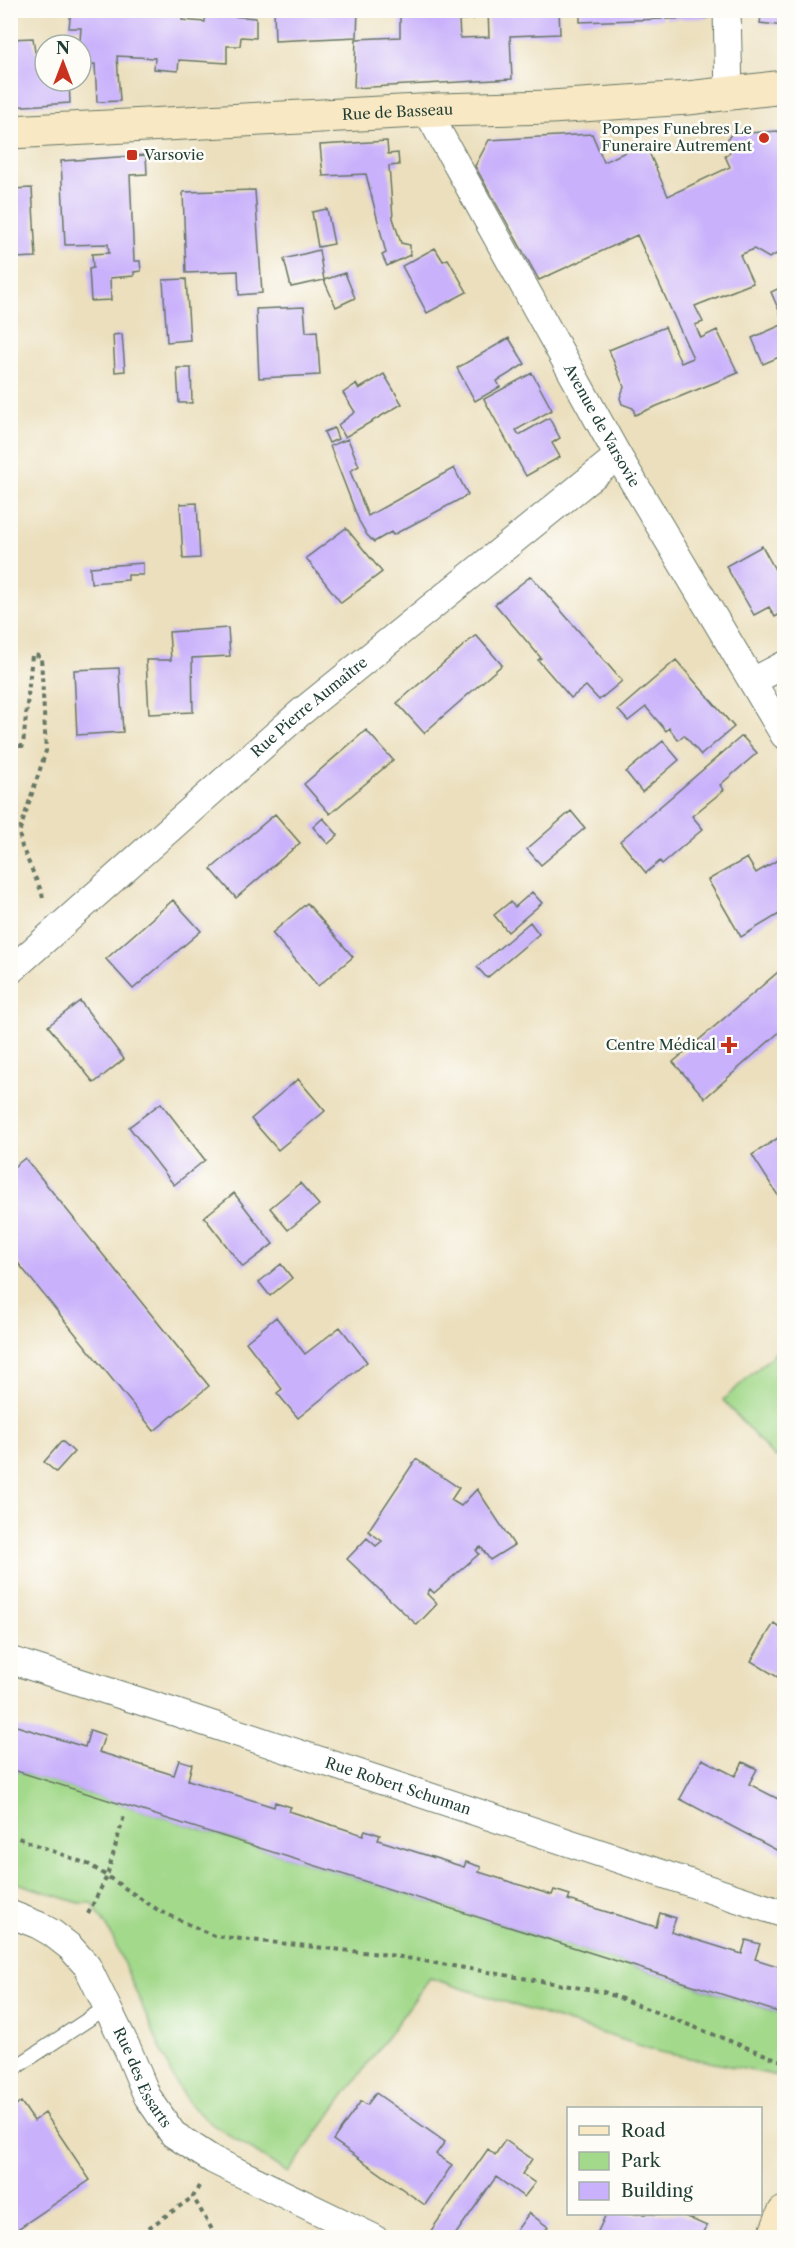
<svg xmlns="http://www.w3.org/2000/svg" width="795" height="2248" viewBox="0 0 795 2248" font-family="'Libre Caslon Text',serif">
  <rect width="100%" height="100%" fill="#fdfcf7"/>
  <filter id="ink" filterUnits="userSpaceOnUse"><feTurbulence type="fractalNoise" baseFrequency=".0167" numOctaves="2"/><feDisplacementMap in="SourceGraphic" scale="12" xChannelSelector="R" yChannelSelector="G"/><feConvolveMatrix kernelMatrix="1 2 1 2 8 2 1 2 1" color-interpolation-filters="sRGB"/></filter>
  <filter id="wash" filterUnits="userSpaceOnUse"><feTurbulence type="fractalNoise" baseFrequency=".008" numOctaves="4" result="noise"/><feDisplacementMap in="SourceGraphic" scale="24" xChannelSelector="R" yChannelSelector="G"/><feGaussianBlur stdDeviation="1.35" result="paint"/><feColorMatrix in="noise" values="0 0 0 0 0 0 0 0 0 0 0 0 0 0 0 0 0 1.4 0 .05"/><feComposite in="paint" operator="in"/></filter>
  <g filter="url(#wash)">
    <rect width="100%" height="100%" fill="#ebdfbd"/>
    <!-- green -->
    <path fill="#a3d98b" stroke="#618b60" stroke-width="1.5" d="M784 1345V1450L775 1458 723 1400Z
      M11 1769 780 2013 784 2002V2077L660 2052 430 1978 288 2173 213 2125 193 2108 177 2086 110 1932 92 1903H79L11 1881Z"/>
    <g id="blocks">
      <!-- building -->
      <path fill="#c9b1fb" d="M71 10 183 13 182 20 205 22V14L256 18V38L241 37 240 46H227V63L179 60 178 71 154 69 155 58 117 56 120 101 97 102 95 64 81 65V45H58V39L80 41 81 28H69Z
        M274 10H358L357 37 275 41Z
        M414 10H474V19L459 20 460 38 489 37 488 10H559L560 34 510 36 512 79 354 88 356 39 400 37V13L414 12Z
        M580 10H662V19L580 22Z
        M666 10H707L708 18 666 19Z
        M762 10H784V26L760 23Z
        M33 38 35 52 45 51V81H69L70 103 10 107V39Z
        M778 131 784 145V250L769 258 754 249 740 255 753 283 695 306 703 322 695 325 701 338 717 330 738 373 635 415 633 408 622 404 620 398 624 387 609 350 665 327 681 363 693 358 637 235 539 280 475 166 489 140 592 134 604 162 645 143 668 196 730 167 725 156 730 153 725 143 731 134Z
        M387 141 388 154 398 153 399 165 389 166 393 218 401 243 410 245V255L387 266 382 255 386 253 366 174 323 176 320 145Z
        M146 155 147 174 130 175 134 261H140L141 271 134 272V276L110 278 111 300 91 301 89 269 93 268 92 254 109 253 108 244 65 245 61 161Z
        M32 188 36 257 14 258 13 242H10V189Z
        M255 190 262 293 239 295 238 271 186 273 183 192Z
        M327 209 334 244 318 247 312 212Z
        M435 248 443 261 448 259 467 292 427 313 402 266Z
        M319 250 324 280 345 273 355 298 336 307 324 280 291 287 284 259Z
        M186 279 190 340 167 342 163 280Z
        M784 286V322L771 292Z
        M304 307 306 332 317 331 320 375 259 378 256 309Z
        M784 324V355L763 364 752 338Z
        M122 334 125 371 115 372 113 335Z
        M509 338 525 364 497 381 500 387 475 401 457 368Z
        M177 368H191L192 403H179Z
        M532 373 552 410 516 430 519 435 549 418 560 438 552 443 560 457 526 476 484 399Z
        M384 374 402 404 345 437 338 425 355 412 343 393 356 384 359 389Z
        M334 428 338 439 329 443 324 432Z
        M348 439 359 466 350 471 368 516 454 468 468 495 393 535 391 532 374 542 367 535 359 521 330 446Z
        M197 503 200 558 183 559 180 504Z
        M346 528 382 572 341 603 306 558Z
        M762 546 784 586V612L775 617 769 607 754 615 726 566Z
        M143 563V575H128V580L91 583 90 567Z
        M531 576 622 681 599 700 586 686 571 698 538 660 541 658 495 604Z
        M228 628 230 656 192 658 193 712 149 714 146 660H171L169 632Z
        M476 635 502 665 424 733 397 703Z
        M676 660 734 727 701 755 684 735 678 740 669 728 666 731 646 707 628 721 618 710Z
        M119 668 123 732 77 735 74 670Z
        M366 730 393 760 330 814 304 784Z
        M742 736 757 753 720 785 724 790 692 816 703 829 662 864 660 861 646 873 620 841Z
        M663 741 679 760 642 792 626 772Z
        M571 811 585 828 541 865 527 849Z
        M275 814 300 843 236 898 211 869Z
        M323 818 338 835 328 844 313 827Z
        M784 856V923L779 914 741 937 708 880 747 858 756 873Z
        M532 892 542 903 508 932 494 915 510 902 515 907Z
        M173 900 201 931 133 989 106 959Z
        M307 903 353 957 318 986 272 933Z
        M530 922 539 934 487 978 477 967Z
        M784 967V1028L705 1098 673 1062Z
        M80 1001 124 1059 94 1083 48 1026Z
        M298 1079 325 1111 278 1150 251 1119Z
        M161 1103 205 1160 174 1185 129 1127Z
        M784 1134V1205L752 1155Z
        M25 1158 209 1386 154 1431 10 1253V1170Z
        M300 1183 319 1205 288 1230 270 1208Z
        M234 1193 273 1244 243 1267 204 1217Z
        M281 1264 292 1278 270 1296 259 1282Z
        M276 1317 305 1354 340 1327 367 1362 298 1418 277 1393 282 1389 246 1342Z
        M62 1441 74 1452 56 1472 44 1462Z
        M416 1459 459 1488 451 1500 461 1506 477 1489 514 1545 490 1560 481 1547 476 1550 479 1554 434 1593 430 1589 427 1594 437 1604 417 1625 347 1559 367 1538 376 1546 382 1541 368 1531Z
        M774 1623 784 1630V1681L751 1661Z
        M10 1724 85 1747 90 1730 105 1735 99 1752 174 1775 179 1760 192 1764 188 1780 274 1807 275 1802 291 1807 289 1811 363 1835 365 1830 380 1835 378 1840 464 1867 466 1862 481 1867 479 1872 552 1895 554 1890 570 1895 568 1900 656 1927 660 1913 676 1918 671 1932 742 1954 746 1940 760 1944 755 1959 784 1968V2002L781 2013 10 1769Z
        M702 1759 735 1776 743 1762 757 1769 749 1784 784 1802V1854L680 1799Z
        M376 2093 445 2142 436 2154 452 2165 425 2205 333 2140 361 2101 367 2105Z
        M21 2102 34 2121 45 2113 90 2180 10 2234V2110Z
        M505 2140 532 2159 522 2174 535 2183 524 2197 496 2177 453 2238H439L430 2232 488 2149 495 2155Z
        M529 2213 548 2227 539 2238H511Z
        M606 2214H680L707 2226 701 2238H595Z"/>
    </g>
  </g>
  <g filter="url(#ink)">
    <use href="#blocks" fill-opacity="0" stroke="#667664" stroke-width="1.5"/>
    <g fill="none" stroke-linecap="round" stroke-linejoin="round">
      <!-- lane casing -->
      <g stroke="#667664" stroke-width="16">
        <path id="lane" d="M10 2071 107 2007"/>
      </g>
      <!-- street casing -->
      <g stroke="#667664" stroke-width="29">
        <g id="street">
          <path d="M727 10 729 93"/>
          <path id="s1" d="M427 111 618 456 784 735"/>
          <path d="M753 681 784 665"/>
          <path id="s2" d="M10 971 300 713 618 456"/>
          <path id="s3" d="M10 1660 171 1711 784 1914"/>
          <path id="s4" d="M10 1914 38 1925 52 1933 70 1947 87 1966 128 2050 147 2096 173 2134 213 2160 374 2238"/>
        </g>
      </g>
      <!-- secondary casing -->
      <g stroke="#667664" stroke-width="35">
        <g id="secondary">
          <path id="s5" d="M10 132 439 110 551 107 688 98 784 87"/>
          <path d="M774 2238 784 2213"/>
        </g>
      </g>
      <!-- path -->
      <path stroke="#667664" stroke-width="4" stroke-dasharray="4.5 4.5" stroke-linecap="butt" d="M19 746H23L32 655 41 656 46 751 19 833 22 847 42 893 43 899
        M10 1835 90 1865 158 1910 214 1936 389 1955 604 1992 784 2062
        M88 1914 107 1876 124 1816
        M199 2186 193 2197 217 2238
        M134 2238 193 2197"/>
      <!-- lane -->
      <use href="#lane" stroke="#fff" stroke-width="14"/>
      <!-- street -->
      <use href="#street" stroke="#fff" stroke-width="27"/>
      <!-- secondary -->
      <use href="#secondary" stroke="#f8e8c3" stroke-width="33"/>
    </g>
  </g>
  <!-- markers -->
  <g fill="#c8321e" stroke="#fdfcf7" stroke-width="2">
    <circle cx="764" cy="138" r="6"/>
    <rect x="126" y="149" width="12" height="12" rx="3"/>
    <path d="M726 1036h6v6h6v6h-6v6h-6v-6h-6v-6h6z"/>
  </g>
  <g text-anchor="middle" stroke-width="5" stroke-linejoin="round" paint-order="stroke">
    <!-- street labels -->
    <g font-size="15" fill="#1f3d34" stroke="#fdfcf7">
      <text dy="5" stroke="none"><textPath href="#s5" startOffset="388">Rue de Basseau</textPath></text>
      <text dy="5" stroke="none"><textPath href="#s1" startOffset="360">Avenue de Varsovie</textPath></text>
      <text dy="5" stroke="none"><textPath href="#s2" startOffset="399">Rue Pierre Aumaître</textPath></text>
      <text dy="5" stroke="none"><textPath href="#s3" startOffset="408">Rue Robert Schuman</textPath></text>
      <text dy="5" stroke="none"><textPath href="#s4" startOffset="219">Rue des Essarts</textPath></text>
    </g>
    <!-- poi labels -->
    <g font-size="15" fill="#1f3d34" stroke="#fdfcf7" text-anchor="end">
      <text x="752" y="134">Pompes Funebres Le<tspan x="752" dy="17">Funeraire Autrement</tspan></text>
      <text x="144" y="160" text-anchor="start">Varsovie</text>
      <text x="716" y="1050">Centre Médical</text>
    </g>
  </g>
  <!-- margin -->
  <rect width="795" height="2248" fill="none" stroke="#fdfcf7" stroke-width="36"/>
  <!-- legend -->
  <rect x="567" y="2107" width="195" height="108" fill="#fdfcf7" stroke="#a4b0a9" stroke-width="1.5"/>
  <rect x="579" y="2126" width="30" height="9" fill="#f8e8c3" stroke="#a4b0a9" stroke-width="1.5"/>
  <text x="621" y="2137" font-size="18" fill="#1f3d34">Road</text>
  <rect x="579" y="2152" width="30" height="18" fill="#a3d98b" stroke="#a4b0a9" stroke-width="1.5"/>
  <text x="621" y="2167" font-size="18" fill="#1f3d34">Park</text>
  <rect x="579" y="2182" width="30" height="18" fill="#c9b1fb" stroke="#a4b0a9" stroke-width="1.5"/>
  <text x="621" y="2197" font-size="18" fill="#1f3d34">Building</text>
  <!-- north arrow -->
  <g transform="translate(63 63)"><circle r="28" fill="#fdfcf7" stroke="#a4b0a9" stroke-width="1.5"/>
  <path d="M0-4.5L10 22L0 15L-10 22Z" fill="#c8321e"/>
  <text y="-9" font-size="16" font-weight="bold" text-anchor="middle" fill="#1f3d34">N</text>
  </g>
</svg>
